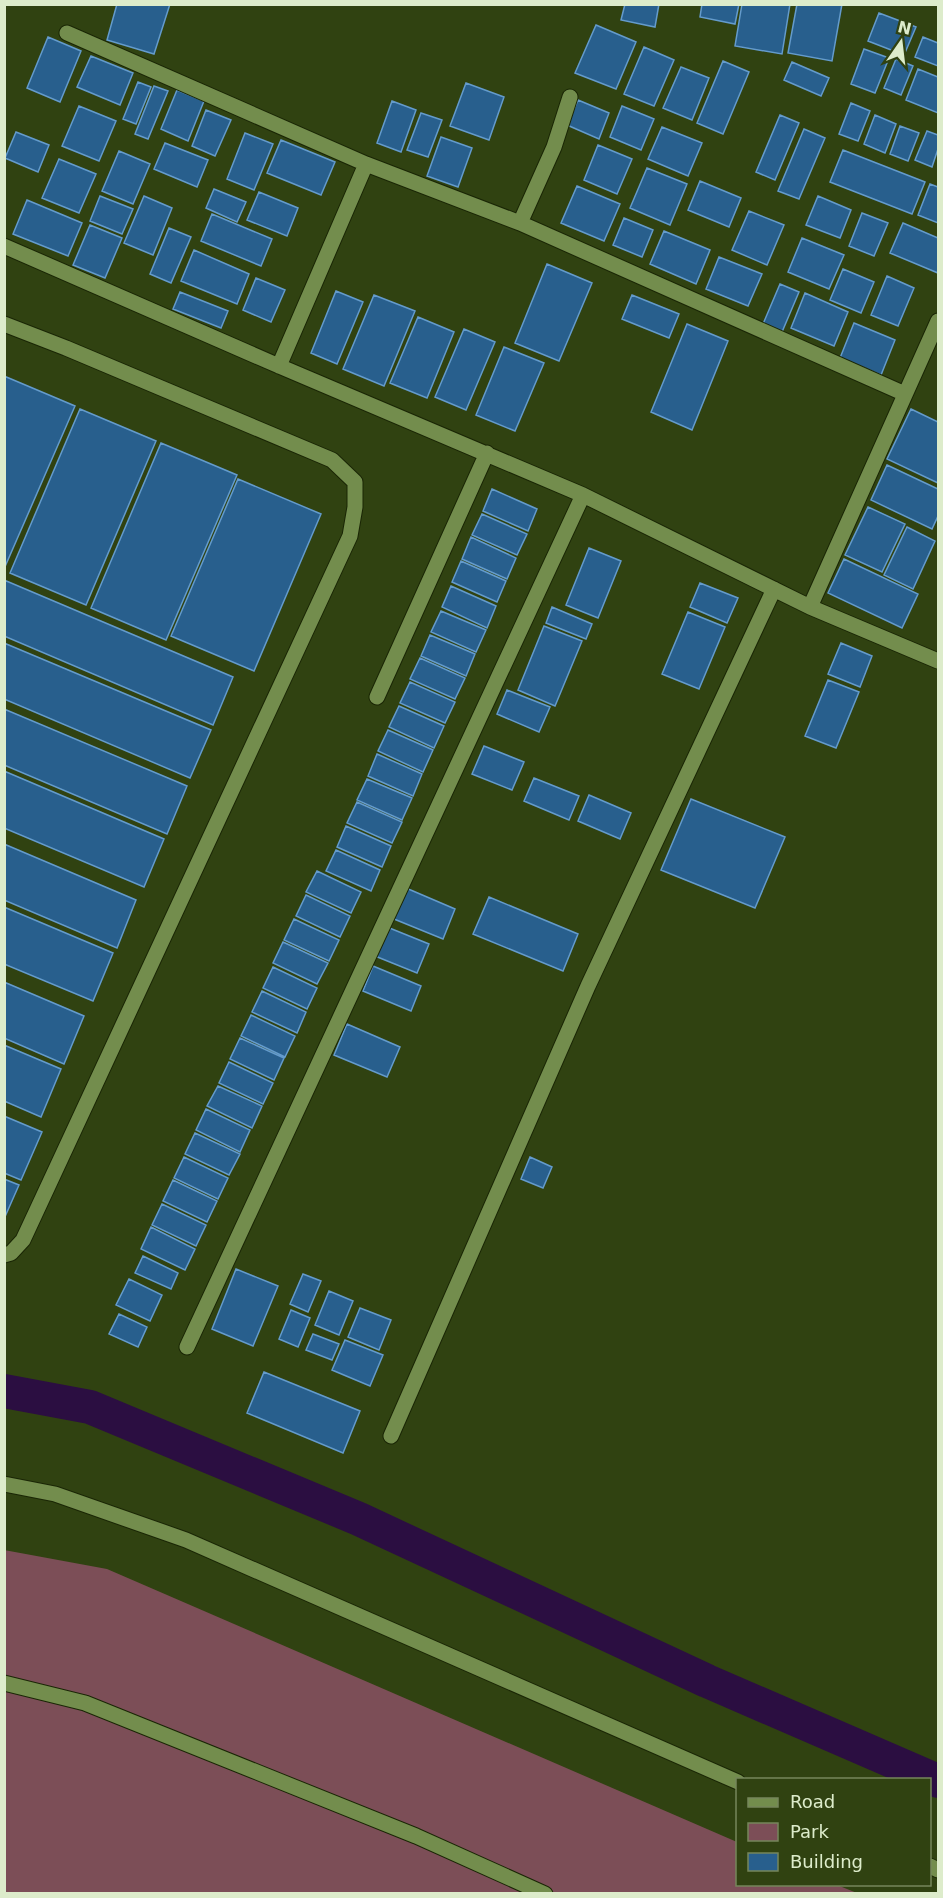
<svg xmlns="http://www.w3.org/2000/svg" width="943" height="1898" viewBox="0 0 943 1898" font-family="'DejaVu Sans',sans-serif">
  <rect width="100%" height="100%" fill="#304211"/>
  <!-- green -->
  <path fill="#7c4e57" d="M4 1550 107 1569 737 1842 738 1884 837 1885 857 1893H5Z"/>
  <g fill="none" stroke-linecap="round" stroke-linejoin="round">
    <!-- canal -->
    <path stroke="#2b0e41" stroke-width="34" d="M4 1391 90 1407 359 1519 707 1681 938 1781"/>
  </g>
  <!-- building -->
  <path fill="#285f8d" stroke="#649bcc" stroke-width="1.5" d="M117 4H170L154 54 107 40Z
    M625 4H659L655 27 621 20Z
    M702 4H739L735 24 700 17Z
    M742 4H790L782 54 735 46Z
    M797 4H842L832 61 788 53Z
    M879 13 916 27 904 55 868 41Z
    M596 25 636 42 616 89 575 73Z
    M48 37 81 51 60 102 27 88Z
    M923 37 938 43V66L915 57Z
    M644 47 674 60 654 106 624 94Z
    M864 49 889 58 875 93 851 84Z
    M91 56 133 73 120 105 77 87Z
    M896 59 913 66 901 95 884 88Z
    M723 61 749 72 723 134 697 123Z
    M792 62 829 78 821 96 784 80Z
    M681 67 709 78 692 120 663 108Z
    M918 69 938 77V113L906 100Z
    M138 82 151 87 136 124 123 119Z
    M466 83 504 97 489 140 450 126Z
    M154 86 168 91 148 139 135 134Z
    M177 90 204 101 188 141 161 129Z
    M578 100 609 113 599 139 567 125Z
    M392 101 416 110 401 152 377 143Z
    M851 103 870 111 858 141 839 134Z
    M79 106 116 121 99 161 62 146Z
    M622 106 654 119 641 150 610 137Z
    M206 110 231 120 215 156 192 146Z
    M421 113 442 120 428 157 407 150Z
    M780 115 799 123 775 180 756 172Z
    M875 115 896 124 885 153 864 144Z
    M900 126 919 133 908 161 890 154Z
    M662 127 702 143 688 176 648 159Z
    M804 129 825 138 799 199 778 191Z
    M927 131 938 135V149L932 167 915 160Z
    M16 132 49 145 38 172 5 158Z
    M245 133 273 144 254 190 227 179Z
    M441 137 472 148 458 187 427 176Z
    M281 140 335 162 321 195 267 173Z
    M165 143 208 160 197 187 154 169Z
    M598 145 632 159 617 194 584 180Z
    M843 150 925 182 912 214 830 182Z
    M119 151 150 164 133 204 102 191Z
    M59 159 96 174 79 213 42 198Z
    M647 168 687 184 670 225 630 208Z
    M700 181 741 198 729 227 688 210Z
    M930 184 938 187V223L918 215Z
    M577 186 620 204 604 241 561 223Z
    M214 189 246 202 237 222 206 208Z
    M259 192 298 208 287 236 247 220Z
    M100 196 133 209 122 234 90 221Z
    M144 196 172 208 153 255 124 243Z
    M818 196 851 210 840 238 806 225Z
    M27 200 82 223 68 256 13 234Z
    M749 211 784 225 767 265 732 250Z
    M862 213 888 223 874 256 849 246Z
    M212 214 272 239 261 266 201 241Z
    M624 218 653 230 642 257 613 245Z
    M903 223 938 238V273L890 253Z
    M90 225 122 238 105 278 73 265Z
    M169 228 191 237 171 283 150 274Z
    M664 231 710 250 696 284 650 264Z
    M802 238 844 255 829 289 788 272Z
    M194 250 249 274 237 304 181 281Z
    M719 257 762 274 748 306 706 289Z
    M547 264 592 283 559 361 515 343Z
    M843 269 874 282 861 313 830 300Z
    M887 276 914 288 898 326 871 315Z
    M256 278 285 290 271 322 243 310Z
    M780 284 799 292 782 332 763 324Z
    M336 291 363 302 337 364 311 353Z
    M180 292 228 311 221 328 173 309Z
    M805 293 848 312 834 346 791 328Z
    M374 295 415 311 384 386 343 369Z
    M632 295 679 314 669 338 622 319Z
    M418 317 454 332 427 398 390 383Z
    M854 323 895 340 881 375 840 358Z
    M687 324 728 341 692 430 651 412Z
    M464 329 495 342 466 410 435 397Z
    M504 347 544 363 515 431 476 415Z
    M4 376 75 406 4 569Z
    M80 409 156 441 86 605 10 573Z
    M911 409 938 422V483L887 459Z
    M161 443 237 475 166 640 91 608Z
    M887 465 938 489V516L932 529 871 500Z
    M238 479 321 514 254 671 171 636Z
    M492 489 537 509 528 531 483 511Z
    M868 507 905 524 882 572 845 555Z
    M482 514 527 534 517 555 472 535Z
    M907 527 935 541 913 589 884 575Z
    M471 537 516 558 507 579 462 559Z
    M589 548 621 561 598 618 566 605Z
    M844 559 918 594 902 628 828 593Z
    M461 561 506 581 497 602 452 582Z
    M4 580 233 677 213 725 4 636Z
    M700 583 738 598 727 623 690 607Z
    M451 586 496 606 487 628 442 607Z
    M552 607 592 624 586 639 546 623Z
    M441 611 486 630 476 652 431 632Z
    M688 612 725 627 699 689 662 674Z
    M544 626 582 641 555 706 518 690Z
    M430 635 475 654 466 676 421 656Z
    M4 643 211 730 190 778 4 699Z
    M841 643 872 656 860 687 828 674Z
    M420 658 465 678 455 699 410 679Z
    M828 680 859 692 836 748 805 736Z
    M410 682 455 702 445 723 400 703Z
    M507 690 550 707 539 732 497 714Z
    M399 706 444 726 434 748 389 727Z
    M4 709 187 786 167 834 4 765Z
    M388 730 433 750 423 772 378 751Z
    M484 746 524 762 512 790 472 774Z
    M377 754 422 774 413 796 368 776Z
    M4 771 164 839 144 887 4 828Z
    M534 778 579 796 569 820 524 801Z
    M367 779 412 798 402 820 357 800Z
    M589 795 631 813 620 839 578 821Z
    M691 799 785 837 755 908 661 870Z
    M357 802 402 822 392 843 347 823Z
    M346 826 391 846 382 867 337 847Z
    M4 844 136 900 117 948 4 900Z
    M336 850 380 870 371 891 326 871Z
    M317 871 361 892 351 913 306 892Z
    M406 888 455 909 443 939 394 919Z
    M306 895 350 916 340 937 296 916Z
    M489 897 578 934 563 971 473 934Z
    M4 907 113 953 93 1001 4 964Z
    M294 919 339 940 329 961 284 940Z
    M387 927 429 944 417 973 375 956Z
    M283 942 328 963 317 984 273 963Z
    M373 966 421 986 411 1011 363 991Z
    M273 967 317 988 307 1009 263 988Z
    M4 982 84 1016 64 1064 4 1038Z
    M262 991 306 1012 297 1033 252 1012Z
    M251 1015 295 1036 285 1057 241 1036Z
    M347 1024 400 1047 387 1077 334 1055Z
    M240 1038 284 1058 274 1080 230 1059Z
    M4 1045 61 1069 41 1117 4 1101Z
    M229 1062 273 1083 263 1104 219 1083Z
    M218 1086 262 1106 252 1128 207 1106Z
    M206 1109 250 1130 240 1152 196 1130Z
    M4 1116 42 1132 21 1180 4 1173Z
    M195 1133 240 1154 229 1175 185 1154Z
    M184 1157 228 1178 218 1199 174 1178Z
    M530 1157 552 1167 543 1188 521 1179Z
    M4 1179 19 1185 4 1219Z
    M173 1180 217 1201 207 1222 163 1201Z
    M162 1204 206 1225 196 1246 152 1225Z
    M151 1227 195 1249 185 1270 141 1249Z
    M143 1256 178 1273 171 1289 135 1273Z
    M236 1269 278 1286 253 1346 212 1329Z
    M303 1274 321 1281 308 1312 290 1304Z
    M129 1279 162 1295 150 1321 116 1305Z
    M329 1291 353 1301 339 1335 315 1325Z
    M360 1308 391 1320 379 1350 348 1337Z
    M291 1310 310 1318 298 1347 279 1339Z
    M119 1314 147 1327 138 1347 109 1334Z
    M313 1334 339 1344 332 1360 306 1350Z
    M345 1340 383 1355 370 1386 332 1370Z
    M264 1372 360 1411 343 1453 247 1413Z"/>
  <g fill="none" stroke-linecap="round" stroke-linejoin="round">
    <!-- minor casing -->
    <g stroke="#1a2605" stroke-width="17">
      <path id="minor" d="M67 33 366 164 520 223 905 394
        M520 223 554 147 570 97
        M4 246 279 366 583 495 810 607 938 661
        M4 324 66 348 332 460 355 482V507L350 536 23 1240 11 1253 4 1255
        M279 366 366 164
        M810 607 938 321
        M377 697 487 453
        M187 1347 583 495
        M391 1436 588 986 774 589
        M4 1484 55 1494 186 1540 738 1782
        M4 1683 85 1703 416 1836 545 1894
        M930 1866 938 1870"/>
    </g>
    <!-- minor -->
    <use href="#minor" stroke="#738d4d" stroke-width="15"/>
  </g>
  <!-- border -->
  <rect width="943" height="1898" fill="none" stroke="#ddeccb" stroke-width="12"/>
  <!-- legend -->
  <rect x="736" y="1778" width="195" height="108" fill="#304211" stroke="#75865b" stroke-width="1.5"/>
  <rect x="748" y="1798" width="30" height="9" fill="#738d4d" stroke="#75865b" stroke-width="1.5"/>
  <text x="790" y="1808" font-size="18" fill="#ddeccb">Road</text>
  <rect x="748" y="1823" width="30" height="18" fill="#7c4e57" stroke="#75865b" stroke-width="1.5"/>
  <text x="790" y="1838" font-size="18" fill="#ddeccb">Park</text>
  <rect x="748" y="1853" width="30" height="18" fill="#285f8d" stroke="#75865b" stroke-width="1.5"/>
  <text x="790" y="1868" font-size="18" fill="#ddeccb">Building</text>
  <!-- north arrow -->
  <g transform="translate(901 42) rotate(14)" stroke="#304211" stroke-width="4.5" paint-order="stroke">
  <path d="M0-4.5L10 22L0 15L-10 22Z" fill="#ddeccb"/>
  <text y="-9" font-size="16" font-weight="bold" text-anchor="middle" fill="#ddeccb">N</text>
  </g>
</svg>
